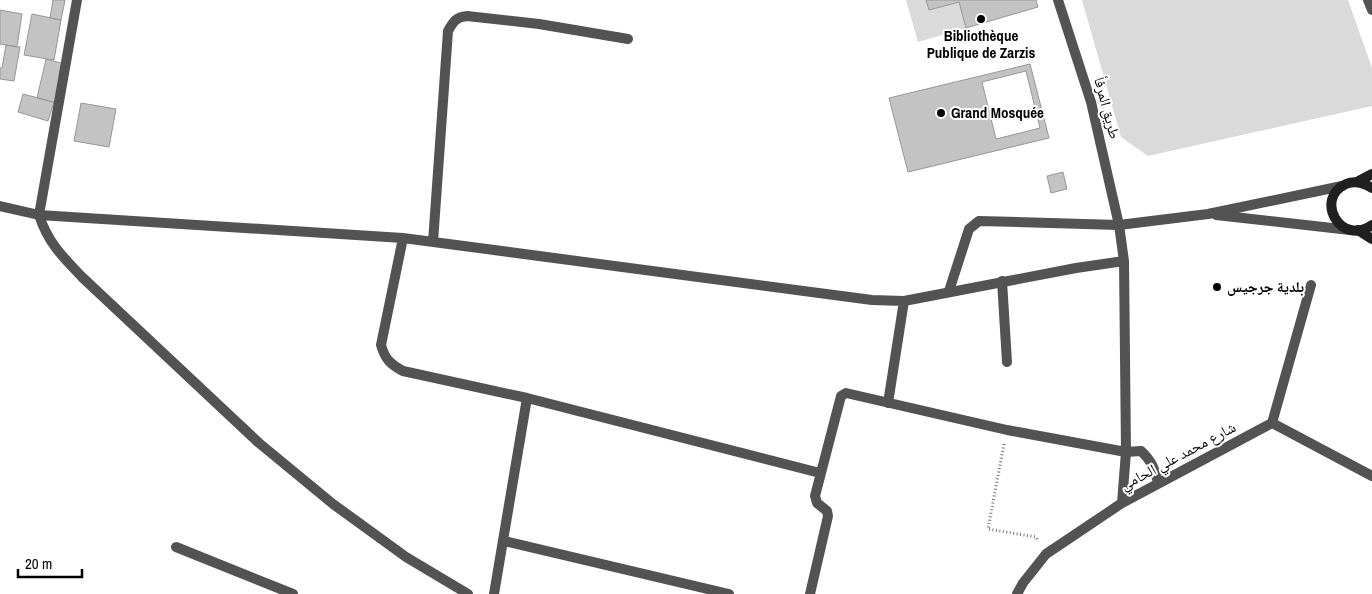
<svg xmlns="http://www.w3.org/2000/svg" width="1372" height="594" viewBox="0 0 1372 594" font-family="'Archivo Narrow','Noto Naskh Arabic',sans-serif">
  <rect width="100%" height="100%" fill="#fff"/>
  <!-- green -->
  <path fill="#dadada" d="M906 0H926L929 10 959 2 966 28 918 42Z
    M1082 0H1348L1372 68V106L1148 156 1121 137Z"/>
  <!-- building -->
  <path fill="#c3c3c3" stroke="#979797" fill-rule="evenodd" d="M53 0H65L61 20 50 18Z
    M926 0H1036L1038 7 966 28 959 2 929 10Z
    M0 10 22 14 17 47 0 44Z
    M32 14 61 20 54 60 24 55Z
    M6 45 20 47 14 81 0 79V68H2Z
    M46 59 65 64 56 103 37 98Z
    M1030 64 1049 138 908 172 889 98ZM1026 71 1040 128 996 139 982 82Z
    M23 94 54 102 48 121 18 112Z
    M81 103 116 109 109 147 74 141Z
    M1063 172 1067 189 1051 193 1047 176Z"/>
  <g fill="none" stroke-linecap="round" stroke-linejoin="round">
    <!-- path -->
    <path stroke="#757575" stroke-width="3" stroke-dasharray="1 2.5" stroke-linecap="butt" d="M1004 444 988 529 1036 537 1038 541"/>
    <!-- service -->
    <path stroke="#535353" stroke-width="10" d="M1368 0 1372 10
      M1002 281 1007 362
      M949 291 969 229 979 221 1119 225"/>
    <!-- minor -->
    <path stroke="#535353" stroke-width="10" d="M77 0 39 215C48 243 63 257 82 277L259 443 333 504 406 557 468 594
      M0 206 39 215 403 238 872 300 904 301 1076 268 1124 261
      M1119 225 1124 261 1126 452 1122 503
      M403 238 381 345C385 359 390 364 403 371L527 398 494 594
      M433 242 448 31C453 22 456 17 467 16L539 24 628 39
      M527 398 820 473
      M888 403 904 301
      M1272 423 1311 285
      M504 541 729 594
      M176 547 293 594
      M810 594 828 516 827 511 817 503 815 496 841 396 846 393 1007 430 1126 452 1141 451C1151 460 1155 469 1158 483
      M1017 594 1023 583 1046 554 1122 503 1272 423 1372 476"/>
    <!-- tertiary -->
    <path stroke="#535353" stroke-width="10" d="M1058 0 1091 102 1119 225 1208 214 1342 186
      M1216 215 1350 230"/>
    <!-- secondary -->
    <path stroke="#202020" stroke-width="10" d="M1357 182 1372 174
      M1372 188C1364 183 1355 180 1346 184 1314 198 1340 247 1372 225
      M1358 230 1372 239"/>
  </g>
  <!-- markers -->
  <g fill="#000" stroke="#fff" stroke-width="2">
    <circle cx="981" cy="19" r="5"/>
    <circle cx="941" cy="113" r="5"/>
    <circle cx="1217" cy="287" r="5"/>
  </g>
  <g text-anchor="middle" stroke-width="4" stroke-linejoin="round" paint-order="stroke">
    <!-- poi labels -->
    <g font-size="15" font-weight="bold" fill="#000" stroke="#fff" text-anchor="start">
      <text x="981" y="41" text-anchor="middle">Bibliothèque<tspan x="981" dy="17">Publique de Zarzis</tspan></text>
      <text x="951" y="118">Grand Mosquée</text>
      <text x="1227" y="292">بلدية جرجيس</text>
    </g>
    <!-- street labels -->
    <g font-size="15" fill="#000" stroke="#fff">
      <text transform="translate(1107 108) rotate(75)" y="5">طريق المرفأ</text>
      <text transform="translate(1178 456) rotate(-28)" y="5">شارع محمد علي الحامي</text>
    </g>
  </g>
  <!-- scale -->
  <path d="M18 569v8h64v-8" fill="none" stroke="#000000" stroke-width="2.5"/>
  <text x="25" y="569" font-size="15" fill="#000000" stroke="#ffffff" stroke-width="4" paint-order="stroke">20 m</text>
</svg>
